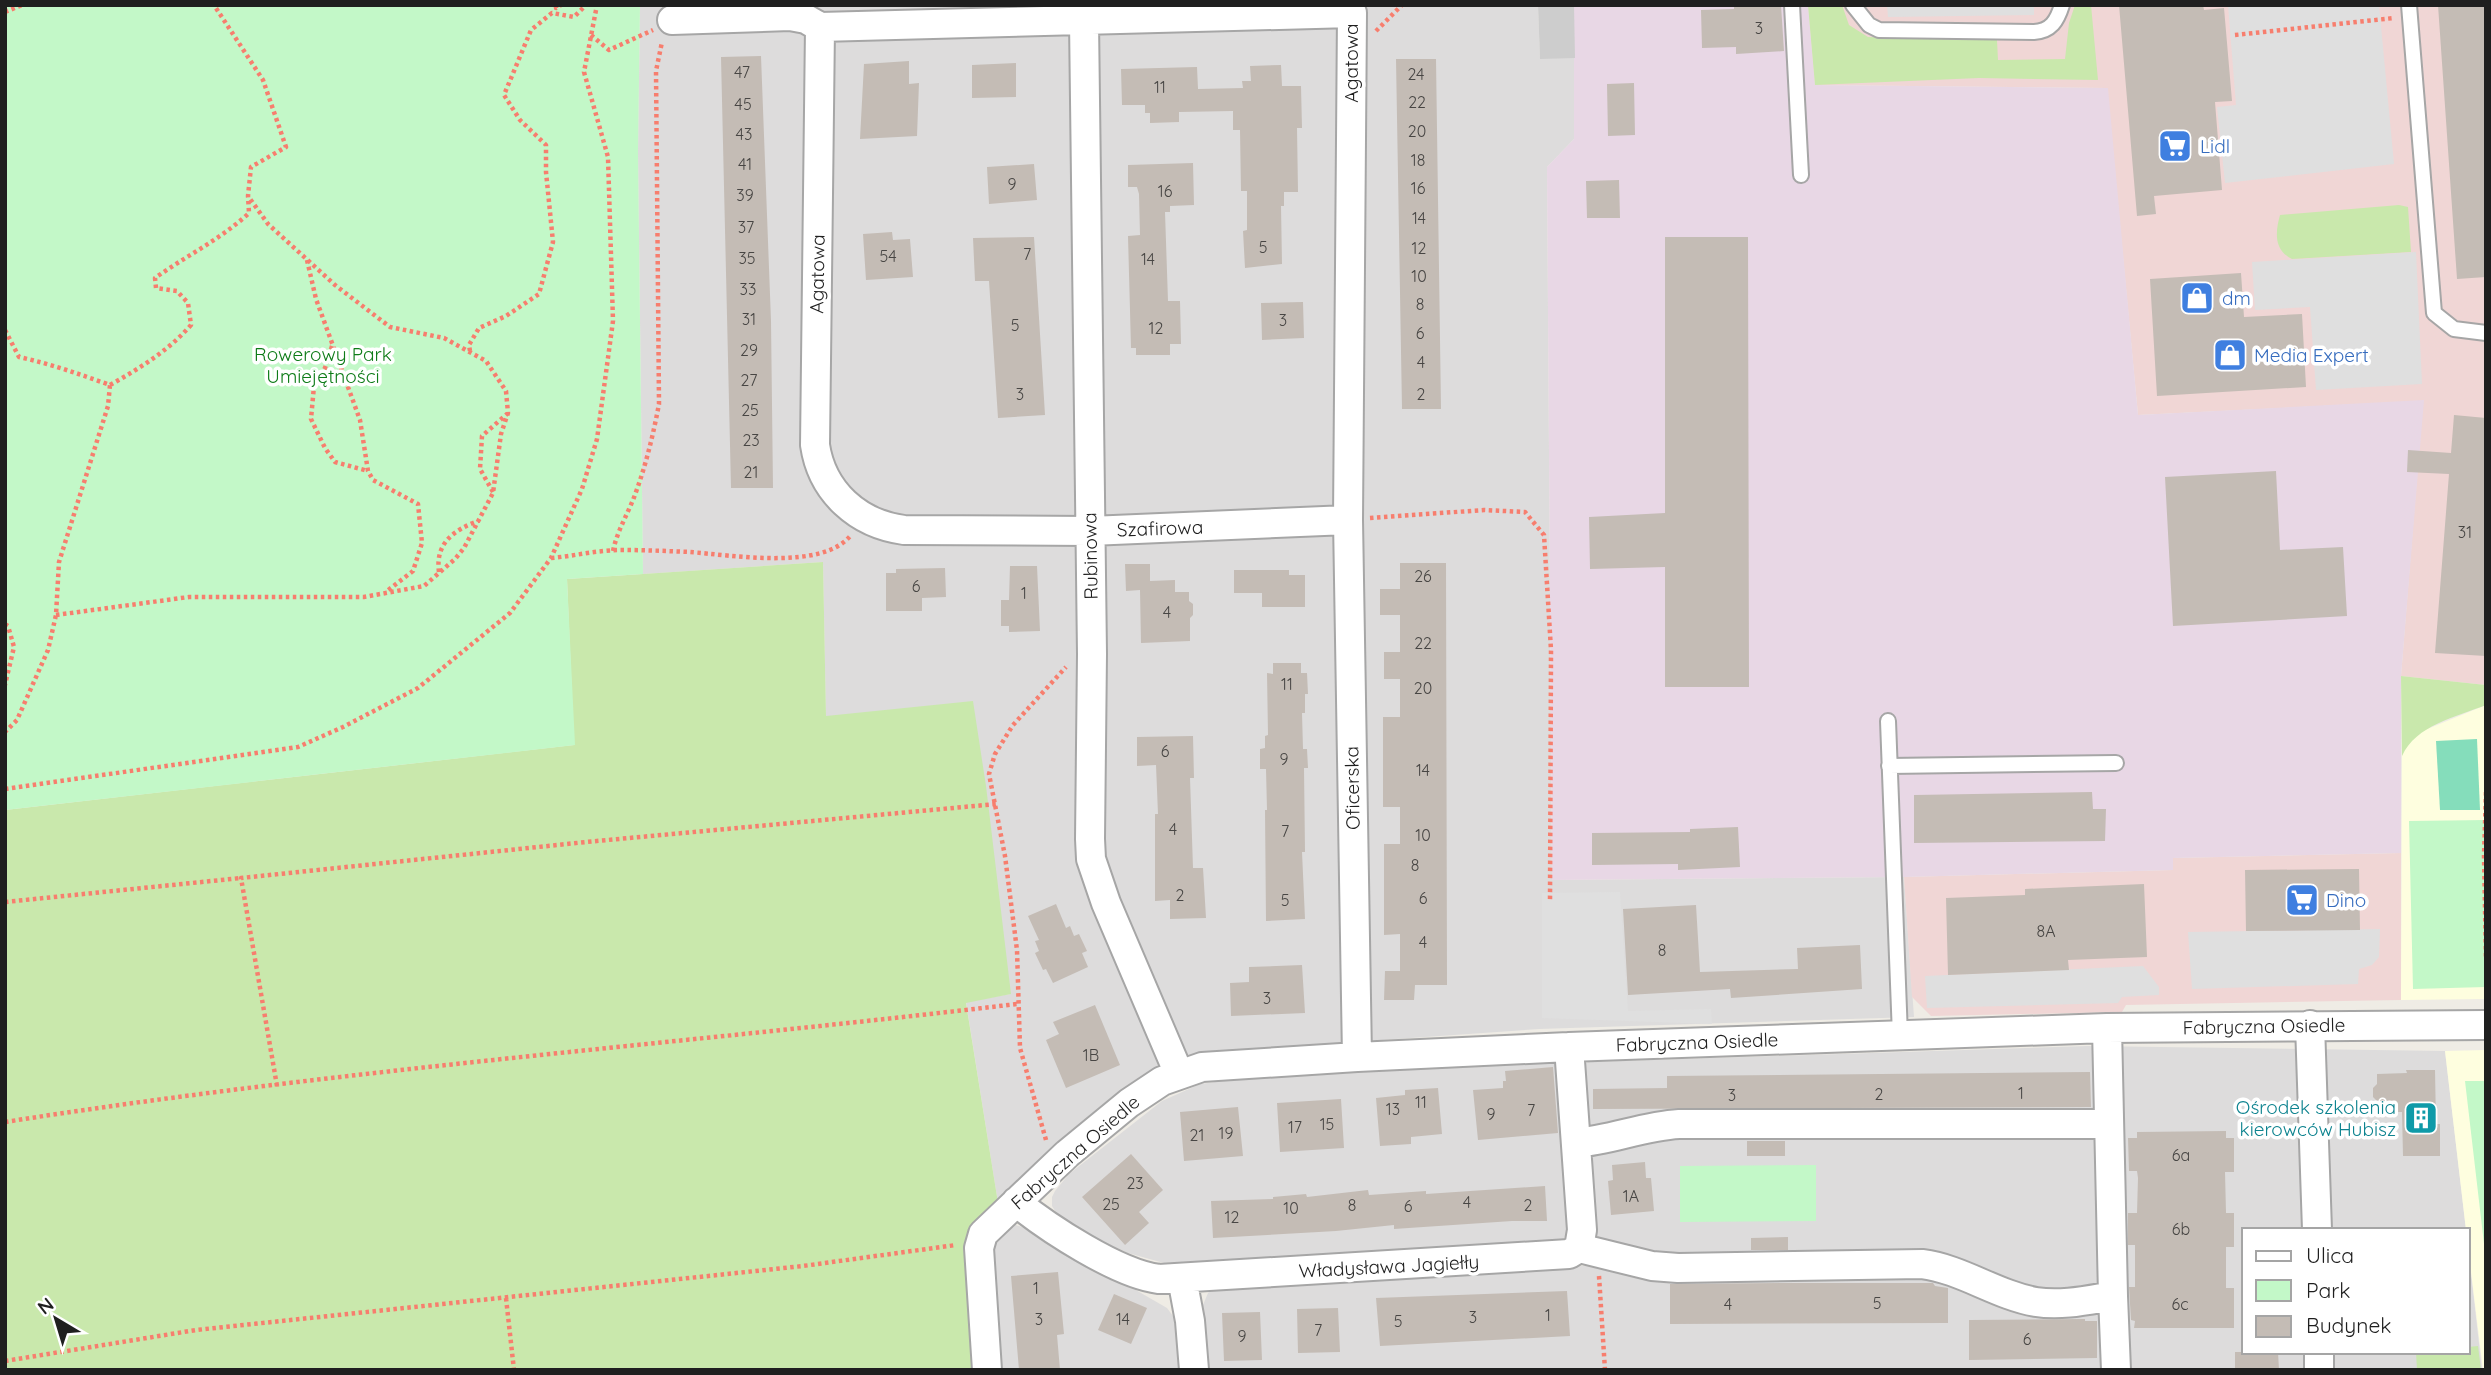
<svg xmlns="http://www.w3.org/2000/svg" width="2491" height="1375" viewBox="0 0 2491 1375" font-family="Quicksand,sans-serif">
	<rect width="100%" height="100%" fill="#efece5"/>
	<path fill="#dddcdc" d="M640,5H1538L1540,58H1575L1574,139L1547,167L1552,880L1904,877L1914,1017L1539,1029L1209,1052L1179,1058L1143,1077L998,1203L966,1002L1010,994L826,717L823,562L643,574L638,152Z
		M2088,1046L2445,1051L2466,1230H2244V1352H2468V1247L2482,1370H1208L1203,1305L1208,1293L1214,1288L1445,1276L1596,1265L1582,1065L1588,1062Z
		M1552,1061L1558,1064L1571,1228L1562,1241L1164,1263L1128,1253L1095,1238L1059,1217L1052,1206V1197L1055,1191L1069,1174L1162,1101L1200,1084L1230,1080Z
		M1015,1225L1030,1229L1167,1308L1176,1320L1180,1370H1001L990,1243L1008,1226Z"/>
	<path fill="#f0d6d5" d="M1808,5H2486V685L2401,676L2423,401L2138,415L2107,88L1815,85Z
		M2401,853V1000L2126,1005L2122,1012L1931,1016L1912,997L1904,877L2173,870V858Z"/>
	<path fill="#e8d7e5" d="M1574,5H1808L1815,85L2108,88L2138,415L2424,400L2401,676V853L2173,858V870L1904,877L1552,880L1547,167L1574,139Z"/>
	<path fill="#fefedf" d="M2486,705V999L2401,1000L2402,756L2407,744L2420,732Z
		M2486,1050V1370H2483L2468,1247V1230H2466L2445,1051Z"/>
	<path fill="#cdcdcd" d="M1538,5H1574L1575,58L1540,59Z"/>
	<path fill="#c9e8ac" d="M1808,5H1842L1849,25L1868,37L1997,40L1998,60L2065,59L2069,23L2075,5H2091L2098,80L1979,78L1815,85Z
		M2399,205L2408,207L2411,252L2292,259C2274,250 2275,233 2280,215Z
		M823,562L826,716L973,701L986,786L1011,994L966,1003L998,1203L968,1232L978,1370H5V810L574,745L567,579Z
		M2401,676L2486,685V705C2456,717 2416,725 2402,756Z
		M2478,1346L2481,1370H2417L2416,1352H2468V1347Z"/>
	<path fill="#c3f8c8" d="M5,5H640L638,152L643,574L567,579L575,745L5,810Z
		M2486,820V987L2413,989L2409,821Z
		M2465,1081H2486V1261Z
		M1816,1165V1221L1680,1222V1166Z"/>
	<path fill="#85ddbb" d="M2477,739L2480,810H2440L2436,741Z"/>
	<path fill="#dfdfdf" d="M1887,5H2034V15L1888,17Z
		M2228,5H2379L2394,164L2225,183L2217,107L2236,105Z
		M2416,252L2422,384L2316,390L2310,307L2255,310L2252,262Z
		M1620,892L1628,1011L1711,1009L1712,1024L1542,1018V893Z
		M2380,929L2379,957L2372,965L2359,969L2358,984L2192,989L2188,932Z
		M2143,966L2159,987V995L2122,997L2118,1003L1927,1008L1925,976Z"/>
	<path fill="#c4bcb5" d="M1734,5H1781L1784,51L1736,54V47L1702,48L1701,10L1734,9Z
		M2119,5H2203L2204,10L2224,8L2232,101L2215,102L2222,190L2154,196L2156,214L2137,216Z
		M2438,5H2486V277L2457,279Z
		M761,56L771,321L773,488H731L721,57Z
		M1396,59H1436L1441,409H1402Z
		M909,61V84L919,83L917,136L860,139L864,64Z
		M1016,63V97L972,98V65Z
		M1281,65L1282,86H1301L1302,128H1297L1298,192H1284V206H1281L1282,264L1245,268L1243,231L1247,230V191H1241L1240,130H1233V111L1179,112V122L1150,123V113H1145V105H1122L1121,69L1197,67L1198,89L1243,88L1242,81H1251L1250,66Z
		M1634,83L1635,135L1608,136L1607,84Z
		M1193,163L1194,205L1170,206V212H1165L1168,301H1180L1181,344H1170V355H1136V348H1131L1128,236L1140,235L1139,194L1137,187H1128V165Z
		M1034,164L1037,200L989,204L987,167Z
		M1619,180L1620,218H1587L1586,181Z
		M892,232L893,240L910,239L913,277L866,280L863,234Z
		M1034,237L1045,415L998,418L989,281H975L973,238Z
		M1665,237H1748L1749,687H1665V567L1590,569L1589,517L1665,513Z
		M2241,273L2244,317L2302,314L2306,387L2157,396L2150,279Z
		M1303,302L1304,338L1262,340L1261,303Z
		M2454,415L2486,418V656L2435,653L2449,474L2407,472L2408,450L2451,453Z
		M2276,471L2280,550L2343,547L2347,616L2173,626L2165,477Z
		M1400,563H1446L1447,985H1415L1414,1000H1384L1385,971H1400V934L1384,935V844H1400V807H1383V717H1400V679H1384V652H1400V615H1380V589H1400Z
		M1125,564H1150V581L1175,580V592H1189V601L1193,604V615L1190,618V641L1141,643L1140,590L1126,591Z
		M1010,566H1037L1040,631L1009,632V626H1001V600H1009Z
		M945,568L946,597L922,598V611H886V573H896V569Z
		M1234,570H1289V575H1305V607H1262V593H1234Z
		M1273,663H1301V673H1307L1308,694H1305V713H1302L1303,749H1307L1308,768H1304L1305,852H1302L1305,919L1266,921L1265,810H1267L1266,769H1260V749L1265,748V736L1268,735L1267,673L1273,674Z
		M1193,736L1194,778H1190L1193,868H1203L1206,918L1170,919V900L1155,901V814H1158L1156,765L1137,766V737Z
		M2092,792L2093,809H2106L2105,841L1914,843V795Z
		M1738,827L1740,867L1678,870V864L1592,865V833L1690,832V829Z
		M2359,869L2360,930L2246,931L2245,870Z
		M2144,884L2147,957L2068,960L2069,970L1948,975L1946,898L2025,895V889Z
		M1056,904L1066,928L1070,926L1074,936L1079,934L1087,951L1082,953L1088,967L1053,983L1046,969L1043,970L1035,953L1039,951L1035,941L1039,940L1028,916Z
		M1696,905L1700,972L1798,969L1797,948L1860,945L1862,989L1731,998L1730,989L1628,995L1623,909Z
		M1302,965L1305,1013L1231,1016L1230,983L1249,982V967Z
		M1095,1005L1120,1065L1066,1088L1046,1040L1059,1034L1053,1022Z
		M1553,1067L1558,1133L1478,1140L1473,1090L1503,1088V1081H1506L1505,1071Z
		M2406,1070H2435L2436,1124H2440V1156H2403L2402,1112H2377V1101L2373,1097V1088L2377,1084V1074L2407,1073Z
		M2090,1072L2091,1107L1593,1109V1089L1667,1088V1076Z
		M1438,1088L1442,1134L1411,1137V1144L1380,1146L1376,1098L1405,1095V1090Z
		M1341,1099L1344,1148L1280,1152L1277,1103Z
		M1238,1107L1243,1156L1184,1161L1180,1112Z
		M2226,1131V1138H2234V1172H2225L2226,1213H2234V1247H2226V1288H2234V1328H2134L2135,1321L2131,1320L2129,1287H2135V1245H2128V1213H2137L2138,1178L2137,1171H2129L2128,1138H2137V1132Z
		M1747,1141H1785V1156H1747Z
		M1131,1154L1163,1190L1139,1212L1149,1223L1125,1245L1082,1197Z
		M1645,1162L1646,1178H1651L1654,1211L1611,1215L1608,1181L1613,1180L1612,1165Z
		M1545,1186L1547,1221H1512L1394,1229V1225L1336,1231L1213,1238L1211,1201L1273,1199V1197L1306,1194L1307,1197L1368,1190L1369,1195L1426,1191V1194Z
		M1788,1237V1250H1751V1238Z
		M1058,1272L1064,1334L1057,1335L1060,1370H1019L1011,1276Z
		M1789,1283H1933L1935,1286L1948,1288V1323L1670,1324V1284Z
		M1567,1291L1570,1336L1380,1346L1376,1298Z
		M1114,1294L1147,1308L1131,1344L1098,1330Z
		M1338,1308L1340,1352L1298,1353L1297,1309Z
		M1260,1312L1262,1360L1224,1361L1222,1313Z
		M2085,1319V1321H2097V1358L1969,1360V1320Z
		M2235,1352H2278L2279,1370H2235Z"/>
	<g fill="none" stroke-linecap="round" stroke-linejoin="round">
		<defs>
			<path id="service" d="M1792,5L1801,175
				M1853,5L1869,25L1879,30L2034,32C2051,31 2057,21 2062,5
				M2409,5L2434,313L2454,329L2486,333
				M1888,721L1900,1036
				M1889,766L2116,763"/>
			<path id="minor" d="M672,20L790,16L806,19L820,27
				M1084,21L1092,654L1090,839L1091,859L1106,903L1179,1074
				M1348,520L1090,531L904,530C858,524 822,492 815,445L820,27L1352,13L1348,520L1357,1057
				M2310,1025L2317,1230
				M1576,1143C1611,1140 1644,1126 1679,1124H2107
				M1016,1202C1048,1228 1118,1274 1159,1279L1569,1254L1579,1248L1582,1230L1569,1047
				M1579,1248L1652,1266L1678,1268L1922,1264C1962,1269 1996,1295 2036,1302C2062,1306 2088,1300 2113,1296L2107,1028
				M1182,1278L1190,1321L1194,1370
				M2113,1296L2116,1370
				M2319,1352V1370
				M987,1370L979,1248L983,1234L1067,1154L1129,1103L1162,1081L1202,1067L1357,1057L1569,1047L2107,1028L2486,1025"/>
		</defs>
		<use href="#service" stroke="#a6a6a6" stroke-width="18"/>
		<use href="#minor" stroke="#a6a6a6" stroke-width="32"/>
		<path stroke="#f77e6e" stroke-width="4.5" stroke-dasharray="3.5 3.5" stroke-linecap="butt" d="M556,5V8L561,5
			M5,12L22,5
			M1376,31L1402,5
			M591,35L609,50L653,30
			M2235,35L2394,18
			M307,260L316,299L360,420L368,471L373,480L418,504L422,543L413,571L387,591
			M5,330L19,357C51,364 79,374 110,385L108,406L59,562L56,615L48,650L17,720L5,732
			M332,346L325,368L314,386L311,419L325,448L335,462L368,471
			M470,351L469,345L479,328L506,316L539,294L553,242L546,172V145L520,120L504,95L531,30L552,13L574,17L586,5
			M110,385C140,368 168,351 191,325L188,303L177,291L156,288L155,278C186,256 221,239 249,213L248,196L251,167L286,147L263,80L214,5
			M493,492L480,469L482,436L507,414
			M1370,518L1484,510L1525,512L1544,535L1551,650L1550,902
			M613,551C617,532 626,517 633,500C645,469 653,436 659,404L656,71L662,42
			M551,558C574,556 598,550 621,550C644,550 667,551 690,552C731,555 823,571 851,535
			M439,572C435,543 454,530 478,521
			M56,615L189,597H364L424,586L455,559L464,548L493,493L501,434L508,413L506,391L486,361L444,338L390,327L335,285L268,224L248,196
			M5,624L8,626L14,647L5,685
			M5,789L298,747L343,727L418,688L510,613L551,558L582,489L597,439L613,321L608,157L584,72L597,5
			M2486,792L2484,856L2486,959
			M5,902L241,878
			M277,1086L241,878L586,842L996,804
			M5,1122C341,1069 680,1044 1017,1004
			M1046,1140L1020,1048L1017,950L1005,856L989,774L995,754L1013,725L1066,667
			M1599,1276L1605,1370
			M506,1298L514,1370
			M5,1361L196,1330L803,1266L956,1245"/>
		<use href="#service" stroke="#fff" stroke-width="14"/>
		<use href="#minor" stroke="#fff" stroke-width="28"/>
	</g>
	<defs>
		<symbol id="supermarket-square" viewBox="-11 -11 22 22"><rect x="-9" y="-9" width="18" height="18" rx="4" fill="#3f7fe0" stroke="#fff"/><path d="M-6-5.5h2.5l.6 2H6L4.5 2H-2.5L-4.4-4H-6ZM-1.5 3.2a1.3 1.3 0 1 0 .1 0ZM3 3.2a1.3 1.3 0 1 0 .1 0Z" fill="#fff"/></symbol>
		<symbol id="shop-square" viewBox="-11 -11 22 22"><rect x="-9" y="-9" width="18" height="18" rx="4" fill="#3f7fe0" stroke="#fff"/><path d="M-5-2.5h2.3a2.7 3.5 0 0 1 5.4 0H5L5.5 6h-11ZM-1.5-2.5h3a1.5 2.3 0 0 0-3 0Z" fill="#fff"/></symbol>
		<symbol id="building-square" viewBox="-11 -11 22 22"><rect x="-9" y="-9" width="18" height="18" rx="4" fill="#0f9aa8" stroke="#fff"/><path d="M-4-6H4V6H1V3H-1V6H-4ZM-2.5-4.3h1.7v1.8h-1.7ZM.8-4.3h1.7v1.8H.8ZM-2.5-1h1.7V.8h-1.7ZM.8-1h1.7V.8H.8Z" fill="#fff"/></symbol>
	</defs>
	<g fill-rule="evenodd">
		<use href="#supermarket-square" x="2156" y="127" width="38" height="38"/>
		<use href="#shop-square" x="2178" y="279" width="38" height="38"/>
		<use href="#shop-square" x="2211" y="336" width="38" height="38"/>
		<use href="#supermarket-square" x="2283" y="881" width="38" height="38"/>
		<use href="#building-square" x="2402" y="1099" width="38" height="38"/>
	</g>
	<g text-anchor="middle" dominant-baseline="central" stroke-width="7" stroke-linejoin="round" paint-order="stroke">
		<g font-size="16" fill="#484644">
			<text x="1759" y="28">3</text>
			<text x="742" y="72">47</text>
			<text x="1416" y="74">24</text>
			<text x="1160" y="87">11</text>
			<text x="1417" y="102">22</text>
			<text x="743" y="104">45</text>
			<text x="1417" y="131">20</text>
			<text x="744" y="134">43</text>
			<text x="1418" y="160">18</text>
			<text x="745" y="164">41</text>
			<text x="1012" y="184">9</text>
			<text x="1418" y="188">16</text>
			<text x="1165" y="191">16</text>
			<text x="745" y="195">39</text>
			<text x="1419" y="218">14</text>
			<text x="746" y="227">37</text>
			<text x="1263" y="247">5</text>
			<text x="1419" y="248">12</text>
			<text x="1027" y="254">7</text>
			<text x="888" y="256">54</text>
			<text x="747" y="258">35</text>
			<text x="1148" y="259">14</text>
			<text x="1419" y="276">10</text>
			<text x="748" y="289">33</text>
			<text x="1420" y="304">8</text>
			<text x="749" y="319">31</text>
			<text x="1283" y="320">3</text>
			<text x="1015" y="325">5</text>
			<text x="1156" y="328">12</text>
			<text x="1420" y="333">6</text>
			<text x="749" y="350">29</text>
			<text x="1421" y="362">4</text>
			<text x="749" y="380">27</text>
			<text x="1020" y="394">3</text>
			<text x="1421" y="394">2</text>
			<text x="750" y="410">25</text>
			<text x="751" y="440">23</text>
			<text x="751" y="472">21</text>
			<text x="2465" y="532">31</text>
			<text x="1423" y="576">26</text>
			<text x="916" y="586">6</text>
			<text x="1024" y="593">1</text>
			<text x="1167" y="612">4</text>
			<text x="1423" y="643">22</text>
			<text x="1287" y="684">11</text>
			<text x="1423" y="688">20</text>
			<text x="1165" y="751">6</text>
			<text x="1284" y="759">9</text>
			<text x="1423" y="770">14</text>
			<text x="1173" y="829">4</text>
			<text x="1285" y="831">7</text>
			<text x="1423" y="835">10</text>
			<text x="1415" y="865">8</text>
			<text x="1180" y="895">2</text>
			<text x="1423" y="898">6</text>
			<text x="1285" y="900">5</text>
			<text x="2046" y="931">8A</text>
			<text x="1423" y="942">4</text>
			<text x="1662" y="950">8</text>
			<text x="1267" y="998">3</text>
			<text x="1091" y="1055">1B</text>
			<text x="2021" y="1093">1</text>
			<text x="1879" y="1094">2</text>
			<text x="1732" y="1095">3</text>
			<text x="1421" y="1102">11</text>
			<text x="1393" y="1109">13</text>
			<text x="1531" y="1110">7</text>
			<text x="1491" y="1114">9</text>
			<text x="1327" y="1124">15</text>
			<text x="1295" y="1127">17</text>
			<text x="1226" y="1133">19</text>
			<text x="1197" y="1135">21</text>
			<text x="2181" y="1155">6a</text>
			<text x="1135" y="1183">23</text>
			<text x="1631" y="1196">1A</text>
			<text x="1467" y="1202">4</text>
			<text x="1111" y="1204">25</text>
			<text x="1352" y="1205">8</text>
			<text x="1528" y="1205">2</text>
			<text x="1408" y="1206">6</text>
			<text x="1291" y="1208">10</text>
			<text x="1232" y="1217">12</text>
			<text x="2181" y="1229">6b</text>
			<text x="1036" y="1288">1</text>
			<text x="1877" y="1303">5</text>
			<text x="1728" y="1304">4</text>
			<text x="2180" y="1304">6c</text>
			<text x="1548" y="1315">1</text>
			<text x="1473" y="1317">3</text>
			<text x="1039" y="1319">3</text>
			<text x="1123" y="1319">14</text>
			<text x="1398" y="1321">5</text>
			<text x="1318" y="1330">7</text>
			<text x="1242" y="1336">9</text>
			<text x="2027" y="1339">6</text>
		</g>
		<g font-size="19" fill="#1f1f1f" stroke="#fff">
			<text transform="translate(1351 63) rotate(-90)">Agatowa</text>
			<text transform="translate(817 274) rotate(-89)">Agatowa</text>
			<text transform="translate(1160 528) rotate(-2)">Szafirowa</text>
			<text transform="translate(1090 556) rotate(-91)">Rubinowa</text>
			<text transform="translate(1352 788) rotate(-91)">Oficerska</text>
			<text transform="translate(2264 1026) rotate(-1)">Fabryczna Osiedle</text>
			<text transform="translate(1697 1042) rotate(-2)">Fabryczna Osiedle</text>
			<text transform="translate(1075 1152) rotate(-41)">Fabryczna Osiedle</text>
			<text transform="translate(1389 1266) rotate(-3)">Władysława Jagiełły</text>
		</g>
		<g font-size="19" fill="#366cbe" stroke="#fff" text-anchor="start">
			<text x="2200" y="146">Lidl</text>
			<text x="2222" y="298">dm</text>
			<text x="2254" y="355">Media Expert</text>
			<text x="2326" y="900">Dino</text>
		</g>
		<g font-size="19" fill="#0e7c18" stroke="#fff">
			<text x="323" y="354">Rowerowy Park<tspan x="323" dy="22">Umiejętności</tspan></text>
		</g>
		<g font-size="19" fill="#0d838f" stroke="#fff" text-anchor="end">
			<text x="2396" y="1107">Ośrodek szkolenia<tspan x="2396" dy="22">kierowców Hubisz</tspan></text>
		</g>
	</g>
	<rect width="2491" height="1375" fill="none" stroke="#1f1f1f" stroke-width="14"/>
	<rect x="2242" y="1228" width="228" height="126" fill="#ffffff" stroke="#a5a5a5" stroke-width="2"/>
	<rect x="2256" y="1251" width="35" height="10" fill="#ffffff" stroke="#a5a5a5" stroke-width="2"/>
	<text x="2306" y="1263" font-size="21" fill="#1f1f1f">Ulica</text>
	<rect x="2256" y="1280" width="35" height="21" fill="#c3f8c8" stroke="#a5a5a5" stroke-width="2"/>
	<text x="2306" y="1298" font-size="21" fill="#1f1f1f">Park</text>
	<rect x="2256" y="1316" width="35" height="21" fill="#c4bcb5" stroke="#a5a5a5" stroke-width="2"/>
	<text x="2306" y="1333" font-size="21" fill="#1f1f1f">Budynek</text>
	<g transform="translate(56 1319) rotate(322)" stroke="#ffffff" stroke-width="5" paint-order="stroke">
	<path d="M0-5L12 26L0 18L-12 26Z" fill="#1f1f1f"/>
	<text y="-10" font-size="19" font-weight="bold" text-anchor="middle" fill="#1f1f1f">N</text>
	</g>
</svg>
